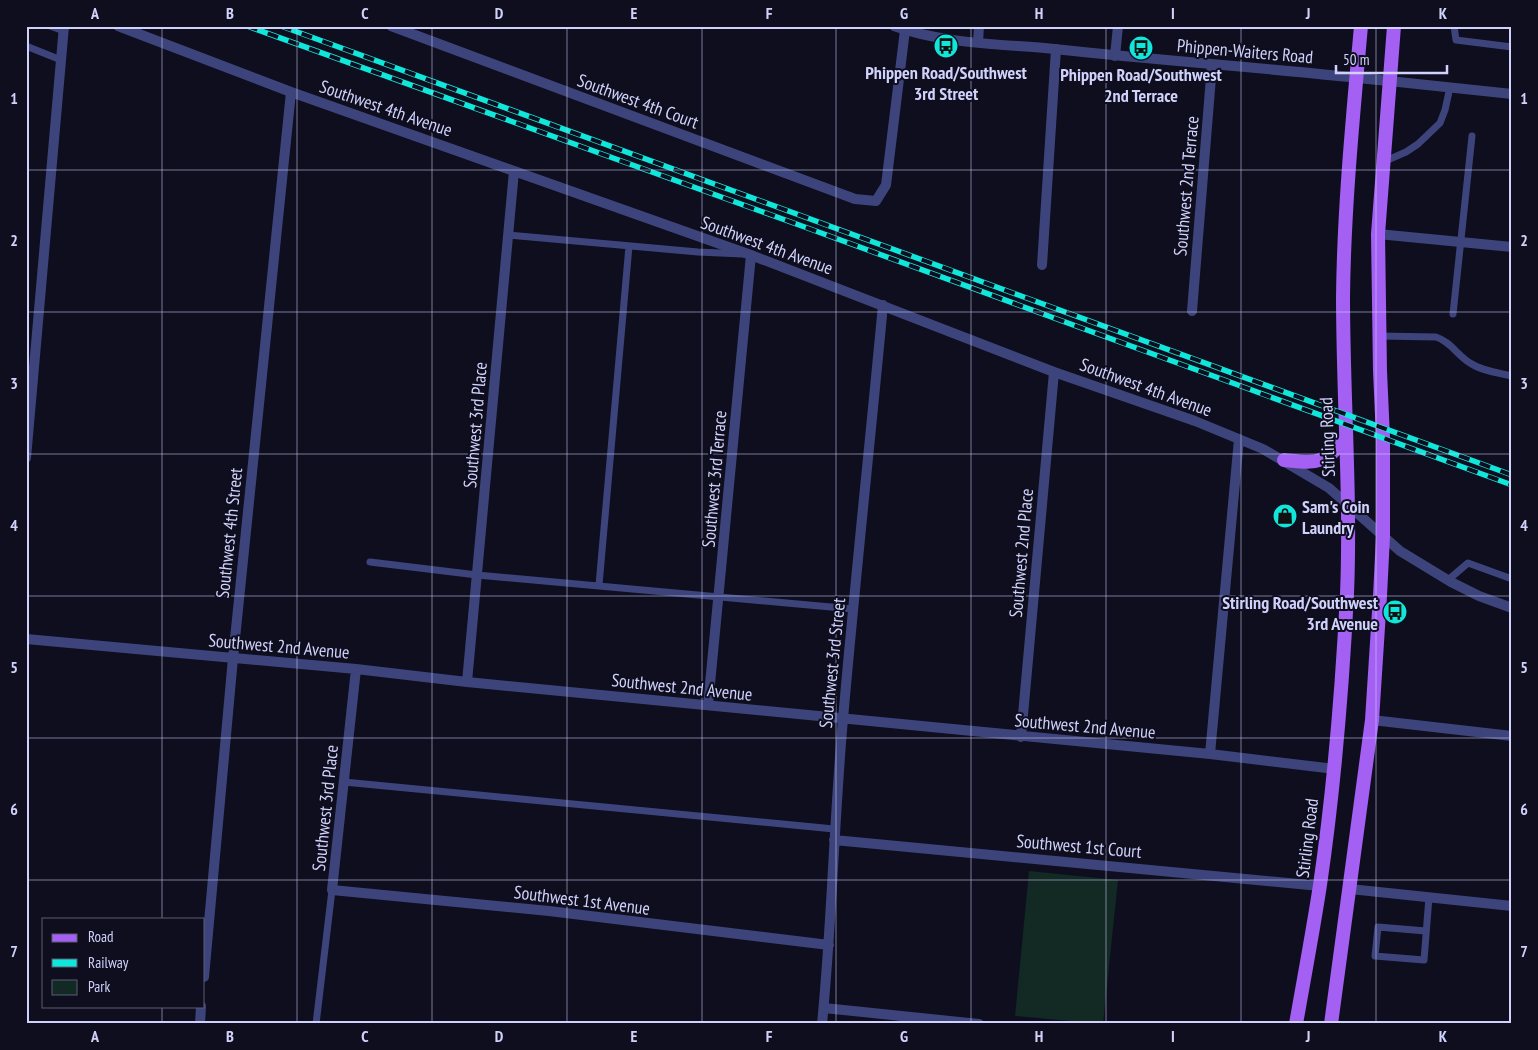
<svg xmlns="http://www.w3.org/2000/svg" width="1538" height="1050" viewBox="0 0 1538 1050" font-family="'PT Sans Narrow',sans-serif">
	<rect width="100%" height="100%" fill="#0e0e1f"/>
	<path fill="#122924" d="M1029,871L1118,880L1103,1024L1015,1016Z"/>
	<g fill="none" stroke-linecap="round" stroke-linejoin="round">
		<path stroke="#3d447b" stroke-width="7" d="M50,26L64,31
			M1454,26L1456,40L1512,47
			M26,46L61,60
			M1383,162L1406,152L1418,144L1440,123L1445,110L1450,87
			M508,235L698,252L742,254
			M1453,314L1472,136
			M1379,336L1436,337C1451,342 1457,355 1470,363C1482,371 1499,373 1512,376
			M370,562L477,575L853,609
			M1448,580L1468,563L1512,579
			M599,585L629,246
			M344,782L834,829
			M1426,931L1378,927L1375,956L1424,960L1429,897
			M316,1024L332,890"/>
		<path stroke="#3d447b" stroke-width="10" d="M118,26L291,92L751,255L1054,372L1195,421L1263,449L1329,488L1400,551L1451,582L1479,596L1512,608
			M391,26L855,199L876,201L886,185L905,30
			M978,42L979,26
			M1115,56L1118,26
			M1389,81L1512,94
			M1378,234L1512,247
			M1042,265L1056,49
			M1192,311L1212,65
			M26,458L64,26
			M26,639L356,669L467,682L1210,754L1335,769
			M356,669L332,890L549,911L829,945
			M467,682L514,171
			M708,705L751,255
			M1372,720L1512,736
			M1021,737L1054,372
			M1210,754L1239,439
			M834,840L1320,886
			M1350,889L1512,906
			M204,977L233,658L291,92
			M824,1008L979,1024
			M200,1024L201,1006
			M822,1024C832,922 834,820 843,719C855,581 870,443 883,305"/>
		<path stroke="#3d447b" stroke-width="10" d="M894,26C943,44 1002,44 1054,49C1166,61 1278,69 1389,81"/>
		<path stroke="#a45ff3" stroke-width="14" d="M1284,460C1318,463 1324,465 1346,437
			M1296,1024C1304,978 1313,931 1320,885C1334,789 1342,692 1347,594C1351,495 1343,396 1343,297C1344,207 1353,116 1361,26
			M1331,1024L1372,720L1380,596L1383,536V438L1380,371L1378,234L1394,26"/>
		<defs>
			<path id="rail" d="M247,26L813,230L1512,485
				M281,26L1512,475"/>
		</defs>
		<use href="#rail" stroke="#11e6da" stroke-width="5.5"/>
		<use href="#rail" stroke="#0e0e1f" stroke-width="4" stroke-dasharray="11" stroke-linecap="butt"/>
	</g>
	<path fill="none" stroke="#d0d2fb" stroke-width="1" stroke-opacity="0.55" d="M162,26V919M297,26V1024M432,26V1024M567,26V1024M702,26V1024M836,26V1024M971,26V1024M1106,26V1024M1241,26V1024M1376,26V1024M26,170H1512M26,312H1512M26,454H1512M26,596H1512M26,738H1512M26,880H1512M162,1006V1024"/>
	<defs>
		<symbol id="bus-disc" viewBox="-11 -11 22 22"><circle r="9.5" fill="#11e6da" stroke="#0e0e1f"/><path d="M-5-6H5V4H4V6H2V4H-2V6H-4V4H-5ZM-3.5-4V0h7V-4ZM-3.5 1.2v1.5H-2V1.2ZM2 1.2v1.5H3.5V1.2Z" fill="#111"/></symbol>
		<symbol id="shop-disc" viewBox="-11 -11 22 22"><circle r="9.5" fill="#11e6da" stroke="#0e0e1f"/><path d="M-5-2.5h2.3a2.7 3.5 0 0 1 5.4 0H5L5.5 6h-11ZM-1.5-2.5h3a1.5 2.3 0 0 0-3 0Z" fill="#111"/></symbol>
	</defs>
	<g fill-rule="evenodd">
		<use href="#bus-disc" x="932" y="32" width="28" height="28"/>
		<use href="#bus-disc" x="1127" y="34" width="28" height="28"/>
		<use href="#shop-disc" x="1271" y="502" width="28" height="28"/>
		<use href="#bus-disc" x="1381" y="598" width="28" height="28"/>
	</g>
	<g text-anchor="middle" dominant-baseline="central" stroke-width="4" stroke-linejoin="round" paint-order="stroke">
		<g font-size="18" fill="#d0d2fb" stroke="#0e0e1f">
			<text transform="translate(1245 51) rotate(5)">Phippen-Waiters Road</text>
			<text transform="translate(638 101) rotate(20)">Southwest 4th Court</text>
			<text transform="translate(386 108) rotate(19)">Southwest 4th Avenue</text>
			<text transform="translate(1186 186) rotate(-85)">Southwest 2nd Terrace</text>
			<text transform="translate(767 245) rotate(20)">Southwest 4th Avenue</text>
			<text transform="translate(1146 387) rotate(20)">Southwest 4th Avenue</text>
			<text transform="translate(475 425) rotate(-85)">Southwest 3rd Place</text>
			<text transform="translate(1327 437) rotate(-92)">Stirling Road</text>
			<text transform="translate(714 479) rotate(-85)">Southwest 3rd Terrace</text>
			<text transform="translate(229 533) rotate(-84)">Southwest 4th Street</text>
			<text transform="translate(1021 553) rotate(-85)">Southwest 2nd Place</text>
			<text transform="translate(279 646) rotate(5)">Southwest 2nd Avenue</text>
			<text transform="translate(832 663) rotate(-84)">Southwest 3rd Street</text>
			<text transform="translate(682 687) rotate(6)">Southwest 2nd Avenue</text>
			<text transform="translate(1085 726) rotate(5)">Southwest 2nd Avenue</text>
			<text transform="translate(325 808) rotate(-84)">Southwest 3rd Place</text>
			<text transform="translate(1307 838) rotate(-83)">Stirling Road</text>
			<text transform="translate(1079 846) rotate(5)">Southwest 1st Court</text>
			<text transform="translate(582 900) rotate(7)">Southwest 1st Avenue</text>
		</g>
		<g font-size="18" font-weight="bold" fill="#d0d2fb" stroke="#0e0e1f">
			<text x="946" y="72">Phippen Road/Southwest<tspan x="946" dy="21">3rd Street</tspan></text>
			<text x="1141" y="74">Phippen Road/Southwest<tspan x="1141" dy="21">2nd Terrace</tspan></text>
			<text x="1302" y="506" text-anchor="start">Sam's Coin<tspan x="1302" dy="21">Laundry</tspan></text>
			<text x="1378" y="602" text-anchor="end">Stirling Road/Southwest<tspan x="1378" dy="21">3rd Avenue</tspan></text>
		</g>
	</g>
	<rect width="1538" height="1050" fill="none" stroke="#0e0e1f" stroke-width="55"/>
	<rect x="42" y="918" width="162" height="90" fill="#0e0e1f" stroke="#5c5c77"/>
	<rect x="52" y="934" width="25" height="8" fill="#a45ff3" stroke="#5c5c77"/>
	<text x="88" y="942" font-size="15" fill="#d0d2fb">Road</text>
	<rect x="52" y="959" width="25" height="8" fill="#11e6da" stroke="#5c5c77"/>
	<text x="88" y="968" font-size="15" fill="#d0d2fb">Railway</text>
	<rect x="52" y="980" width="25" height="15" fill="#122924" stroke="#5c5c77"/>
	<text x="88" y="992" font-size="15" fill="#d0d2fb">Park</text>
	<path d="M1336 65v8h111v-8" fill="none" stroke="#d0d2fb" stroke-width="2.5"/>
	<text x="1343" y="65" font-size="15" fill="#d0d2fb" stroke="#0e0e1f" stroke-width="4" paint-order="stroke">50 m</text>
	<rect x="28" y="28" width="1482" height="994" fill="none" stroke="#d0d2fb" stroke-width="2"/>
	<g font-size="16" text-anchor="middle" font-weight="bold" fill="#d0d2fb">
		<text x="95" y="19">A</text>
		<text x="230" y="19">B</text>
		<text x="365" y="19">C</text>
		<text x="499" y="19">D</text>
		<text x="634" y="19">E</text>
		<text x="769" y="19">F</text>
		<text x="904" y="19">G</text>
		<text x="1039" y="19">H</text>
		<text x="1173" y="19">I</text>
		<text x="1308" y="19">J</text>
		<text x="1443" y="19">K</text>
		<text x="14" y="104">1</text>
		<text x="1524" y="104">1</text>
		<text x="14" y="246">2</text>
		<text x="1524" y="246">2</text>
		<text x="14" y="389">3</text>
		<text x="1524" y="389">3</text>
		<text x="14" y="531">4</text>
		<text x="1524" y="531">4</text>
		<text x="14" y="673">5</text>
		<text x="1524" y="673">5</text>
		<text x="14" y="815">6</text>
		<text x="1524" y="815">6</text>
		<text x="14" y="957">7</text>
		<text x="1524" y="957">7</text>
		<text x="95" y="1042">A</text>
		<text x="230" y="1042">B</text>
		<text x="365" y="1042">C</text>
		<text x="499" y="1042">D</text>
		<text x="634" y="1042">E</text>
		<text x="769" y="1042">F</text>
		<text x="904" y="1042">G</text>
		<text x="1039" y="1042">H</text>
		<text x="1173" y="1042">I</text>
		<text x="1308" y="1042">J</text>
		<text x="1443" y="1042">K</text>
	</g>
</svg>
